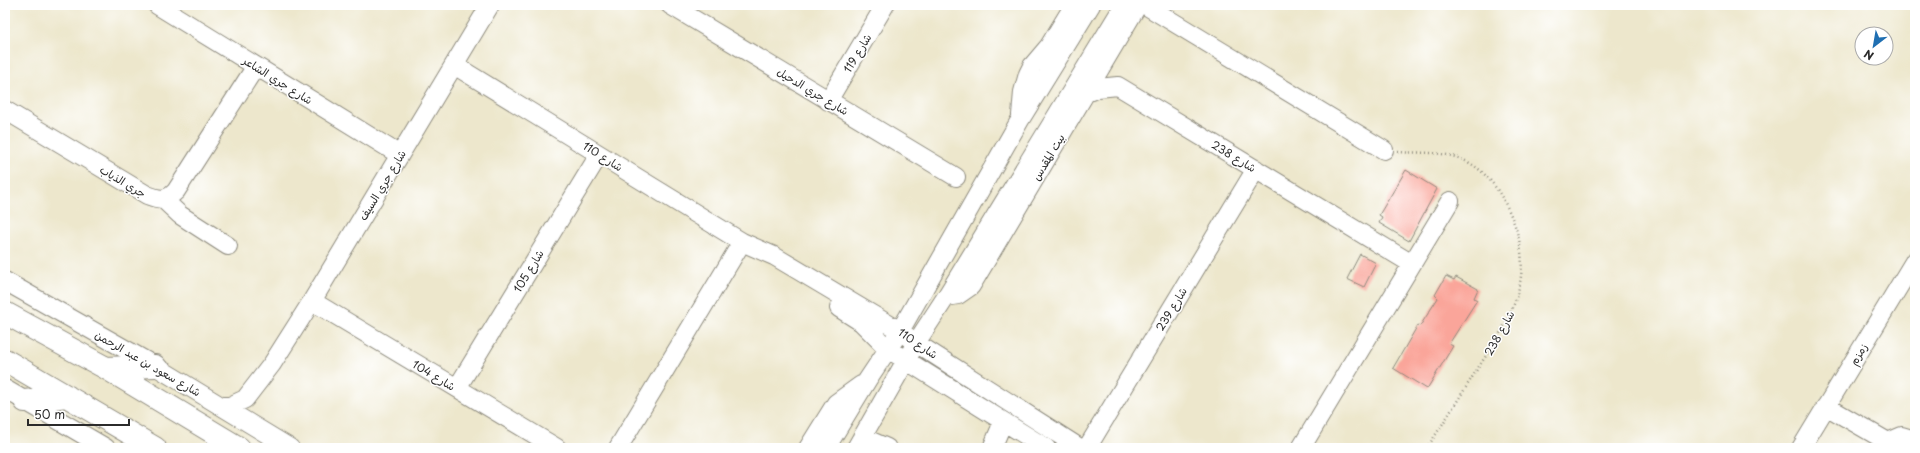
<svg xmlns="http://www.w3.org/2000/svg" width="1920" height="453" viewBox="0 0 1920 453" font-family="'Playpen Sans','Playpen Sans Arabic',sans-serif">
	<rect width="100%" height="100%" fill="#fff"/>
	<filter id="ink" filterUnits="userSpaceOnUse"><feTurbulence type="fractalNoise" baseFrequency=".025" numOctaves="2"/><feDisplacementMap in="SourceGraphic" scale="8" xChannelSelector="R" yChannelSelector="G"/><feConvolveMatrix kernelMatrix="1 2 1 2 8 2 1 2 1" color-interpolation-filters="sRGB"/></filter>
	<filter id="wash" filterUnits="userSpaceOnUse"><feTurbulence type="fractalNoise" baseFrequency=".012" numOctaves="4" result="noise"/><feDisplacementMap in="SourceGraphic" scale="16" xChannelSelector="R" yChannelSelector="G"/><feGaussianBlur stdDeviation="0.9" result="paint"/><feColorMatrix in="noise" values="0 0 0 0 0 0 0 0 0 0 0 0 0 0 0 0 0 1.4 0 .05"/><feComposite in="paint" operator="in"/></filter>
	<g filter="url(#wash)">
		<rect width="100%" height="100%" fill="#ede7cc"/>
		<g id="blocks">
			<path fill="#faa59a" d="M1406,170L1437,189L1409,241L1379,223L1382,217L1379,215Z
				M1360,254L1376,263L1364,287L1347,279Z
				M1446,276L1454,280L1456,277L1478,289L1474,298L1477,300L1449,344L1453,346L1427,389L1393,368L1418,325L1420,326L1438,298L1435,295Z"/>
		</g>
	</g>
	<g filter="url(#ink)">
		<use href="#blocks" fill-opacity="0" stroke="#8c897c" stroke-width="1"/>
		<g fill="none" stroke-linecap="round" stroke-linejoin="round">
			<defs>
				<path id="minor" d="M157,5L400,155
					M670,5L956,177
					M1145,5L1384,150
					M454,65L742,242L774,256L900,331L916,343L1080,448
					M1086,93L1098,88L1118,86L1412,264
					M828,101L885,5
					M5,110L147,195C160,200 166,201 176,191L256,66
					M1021,115L1023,92L1028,74L1032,66L1049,46L1074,5
					M164,200L180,215L228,246
					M5,281L155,366L290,448
					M946,297L958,295L971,286L1138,5
					M312,301L557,448
					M839,308L861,322L888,349L1046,448
					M457,388L599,155
					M5,389L106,448
					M222,406H230L245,399L272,364L312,301L490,5
					M1826,406L1888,442
					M862,437L887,448
					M618,448L742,242
					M808,448L836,403L861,385
					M826,448L868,379L900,331L1020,120L1091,5
					M856,448L916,343L946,297L1124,5
					M992,448L1003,422
					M1087,448L1256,169
					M1301,448L1450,201
					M1801,448L1915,260
					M1885,448L1888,442L1902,436L1915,440"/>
				<path id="major" d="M5,313L106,368L239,448
					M5,360L155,448
					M106,368L155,366
					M25,401L67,396"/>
			</defs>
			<use href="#minor" stroke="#8c897c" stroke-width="20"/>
			<use href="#major" stroke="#8c897c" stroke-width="24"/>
			<path stroke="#8c897c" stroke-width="2.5" stroke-dasharray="1 3" stroke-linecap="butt" d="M1398,152C1412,153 1427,152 1441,154C1476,158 1495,181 1509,211C1539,276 1511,318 1476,371C1460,397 1444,422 1427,448"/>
			<use href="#minor" stroke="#fff" stroke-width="18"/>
			<use href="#major" stroke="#fff" stroke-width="22"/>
		</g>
	</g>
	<g text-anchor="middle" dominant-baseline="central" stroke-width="3" stroke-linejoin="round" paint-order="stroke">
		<g font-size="11" fill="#2b2b2b" stroke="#fff">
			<text transform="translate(857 53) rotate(-59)">شارع 119</text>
			<text transform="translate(278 80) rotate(32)">شارع جري الشاعر</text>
			<text transform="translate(813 91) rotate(31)">شارع جري الدحيل</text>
			<text transform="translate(603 156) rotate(32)">شارع 110</text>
			<text transform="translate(1234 156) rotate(31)">شارع 238</text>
			<text transform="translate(1048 157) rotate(-59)">بيت المقدس</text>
			<text transform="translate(123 181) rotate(31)">جري الذياب</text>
			<text transform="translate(382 185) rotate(-59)">شارع جري السيف</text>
			<text transform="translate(528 271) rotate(-59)">شارع 105</text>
			<text transform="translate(1171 309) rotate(-59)">شارع 239</text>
			<text transform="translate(1499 333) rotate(-61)">شارع 238</text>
			<text transform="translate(918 343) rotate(34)">شارع 110</text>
			<text transform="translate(1858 354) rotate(-59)">زمزم</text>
			<text transform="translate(148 363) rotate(30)">شارع سعود بن عبد الرحمن</text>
			<text transform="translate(434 375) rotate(31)">شارع 104</text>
		</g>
	</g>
	<rect width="1920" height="453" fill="none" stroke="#fff" stroke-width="20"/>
	<g transform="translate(1874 46) rotate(211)"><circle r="19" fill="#ffffff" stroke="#aaaaaa"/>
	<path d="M0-3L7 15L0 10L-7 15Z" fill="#1f6fb2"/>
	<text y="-6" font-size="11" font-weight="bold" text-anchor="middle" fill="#2b2b2b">N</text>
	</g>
	<path d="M28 419v6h101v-6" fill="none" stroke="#2b2b2b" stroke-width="2"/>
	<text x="34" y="419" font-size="12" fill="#2b2b2b" stroke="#ffffff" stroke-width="3" paint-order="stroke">50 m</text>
</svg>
